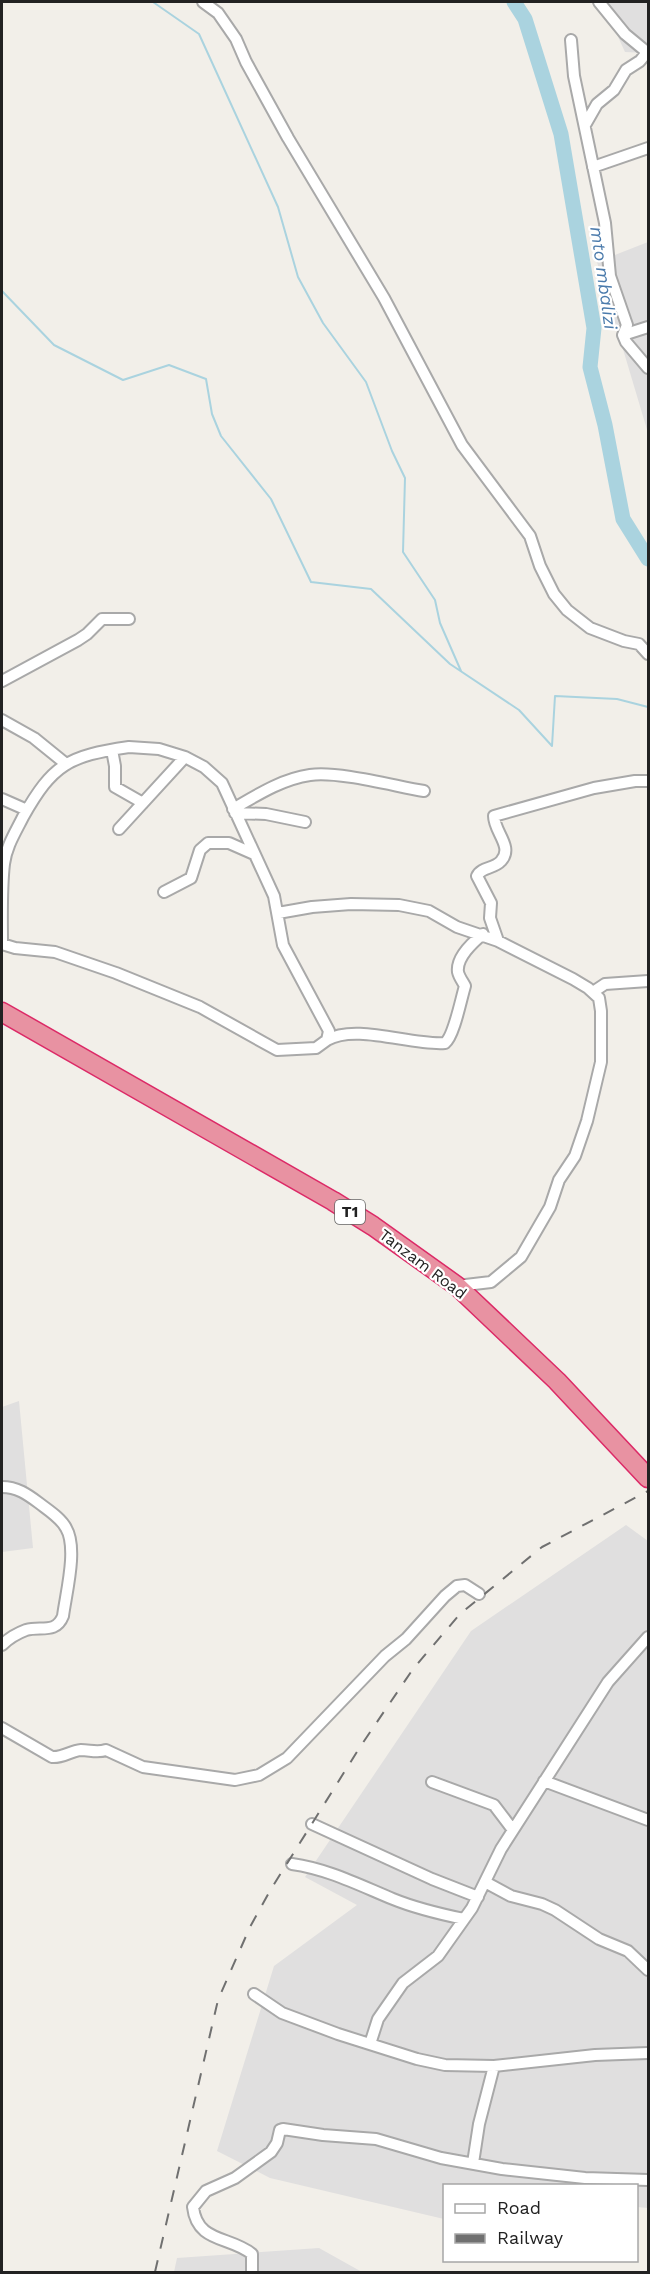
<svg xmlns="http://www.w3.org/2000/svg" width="650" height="2274" viewBox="0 0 650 2274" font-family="'Work Sans',sans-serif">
	<rect width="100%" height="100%" fill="#f2efe9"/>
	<path fill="#e0dfdf" d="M602,2H648V53L625,52Z
		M648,242V433L597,262Z
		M19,1401L33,1548L2,1552V1407Z
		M626,1525L648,1541V2208L637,2207L636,2186H444V2219L270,2178L217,2151L274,1966L357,1905L305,1877L471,1631Z
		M319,2248L362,2272H174L177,2258Z"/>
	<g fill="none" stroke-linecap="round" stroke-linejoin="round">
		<path stroke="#aad3df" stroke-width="2" d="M153,2L199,34L278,207L298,277L323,323L366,382L392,451L405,478L403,552L435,600L440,623L461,671
			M2,291L54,345L123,380L169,365L206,379L212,414L221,436L271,499L311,582L371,589L450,664L519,710L552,746L555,696L617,699L648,707"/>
		<path stroke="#aad3df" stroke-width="15" d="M514,2L525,19L561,134L594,328L590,367L605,425L623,519L648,559"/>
		<defs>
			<path id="street" d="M203,2L218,13L236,39L246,62L288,138L384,298L462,445L530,536L540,566L554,594L567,610L590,628L624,641L639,644L648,654
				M599,2L625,34L648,53
				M571,40L574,76L605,223L610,276L627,325L623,335L626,342L648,368
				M585,125L597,104L614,90L626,70L640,61L648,51
				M593,167L648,148
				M623,335L648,327
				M2,681L78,640L87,634L102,619H129
				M2,720L34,738L66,764
				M129,747L159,749L185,757L204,767L222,783L274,896L283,945L329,1031L327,1040L316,1048L277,1050L200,1007L116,973L55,952L15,948L2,944C2,917 1,890 4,864C6,847 15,833 23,817C53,764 68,756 129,747Z
				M112,750L115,766V787L143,803
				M2,799L27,810
				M233,809C257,795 282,779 310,775C339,771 394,786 424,791
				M235,813L266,814L305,822
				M119,829L185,757
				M164,892L191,878L200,850L208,843H229L254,854
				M278,913L312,907L351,904L399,905L429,911L457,927L498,941L573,979L588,988L599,998L601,1011V1062L587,1121L575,1156L559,1180L550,1207L521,1257L491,1282L457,1286
				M498,941L490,918L491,903L477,876C481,867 494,869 501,861C514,847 494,832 494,816L594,788L635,781H648
				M593,992L605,984L648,981
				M327,1040C356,1023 412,1046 445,1043C454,1036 461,999 465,986C463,982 459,977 458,972C456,958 473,942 483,934
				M2,1487C17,1487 27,1494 39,1503C48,1510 61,1518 66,1528C78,1548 66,1593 63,1616C56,1634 41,1626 26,1630C18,1633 8,1639 2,1645
				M2,1728L52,1757C63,1758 70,1751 81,1750C90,1750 97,1753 106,1750L143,1767L235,1780L259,1775L287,1758L385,1656L406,1639L445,1596L457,1586L465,1585L479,1594
				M544,1781L648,1820
				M432,1782L494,1805L513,1830
				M312,1824L432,1879L478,1897
				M292,1864C328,1869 359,1885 393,1899C415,1908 440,1914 464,1919
				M485,1882L511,1896L542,1904L555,1910L599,1939L628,1951L648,1970
				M254,1994L282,2013L338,2034L417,2059L445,2065L494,2066L595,2055L648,2053
				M370,2044L378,2019L403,1983L438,1956L472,1908L501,1849L608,1682L648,1637
				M473,2163L479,2124L494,2066
				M252,2272V2254C230,2236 197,2243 193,2207L206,2191L235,2178L271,2152L277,2143L280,2130L283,2129L323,2135L376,2139L441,2158L502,2169L585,2178L648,2180"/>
			<path id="highway" d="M2,1012L333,1201L373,1226L457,1286L557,1381L648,1478"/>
		</defs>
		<use href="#street" stroke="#a9a9a9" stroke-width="14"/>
		<use href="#highway" stroke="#dc2a67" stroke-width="21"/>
		<use href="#street" stroke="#fff" stroke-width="10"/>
		<use href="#highway" stroke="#e892a2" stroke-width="18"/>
		<path stroke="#707070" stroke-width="2" stroke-dasharray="12 12" stroke-linecap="butt" d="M155,2272L218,2000L250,1927L271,1889L360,1747L413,1669L460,1614L542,1547L648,1491"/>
	</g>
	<g text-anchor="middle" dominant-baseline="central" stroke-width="4.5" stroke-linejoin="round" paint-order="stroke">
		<rect fill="#fff" stroke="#646464" stroke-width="1.5" x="335" y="1200" width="30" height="24" rx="4.5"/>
		<g font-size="15" font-weight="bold" fill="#222">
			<text x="350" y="1212">T1</text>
		</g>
		<g font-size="16" fill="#222" stroke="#fff">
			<text transform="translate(423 1264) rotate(37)">Tanzam Road</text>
		</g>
		<g font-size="18" font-style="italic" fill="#4a7aab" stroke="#fff">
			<text transform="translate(604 278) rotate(82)">mto mbalizi</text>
		</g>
	</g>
	<rect width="650" height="2274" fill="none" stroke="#222222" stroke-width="6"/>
	<rect x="443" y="2184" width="195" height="78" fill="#ffffff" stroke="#a7a7a7" stroke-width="1.5"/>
	<rect x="455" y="2204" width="30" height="9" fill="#ffffff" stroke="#a7a7a7" stroke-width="1.5"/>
	<text x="497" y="2214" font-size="18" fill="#222222">Road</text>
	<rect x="455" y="2234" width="30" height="9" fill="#707070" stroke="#a7a7a7" stroke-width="1.5"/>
	<text x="497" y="2244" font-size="18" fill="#222222">Railway</text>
</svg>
